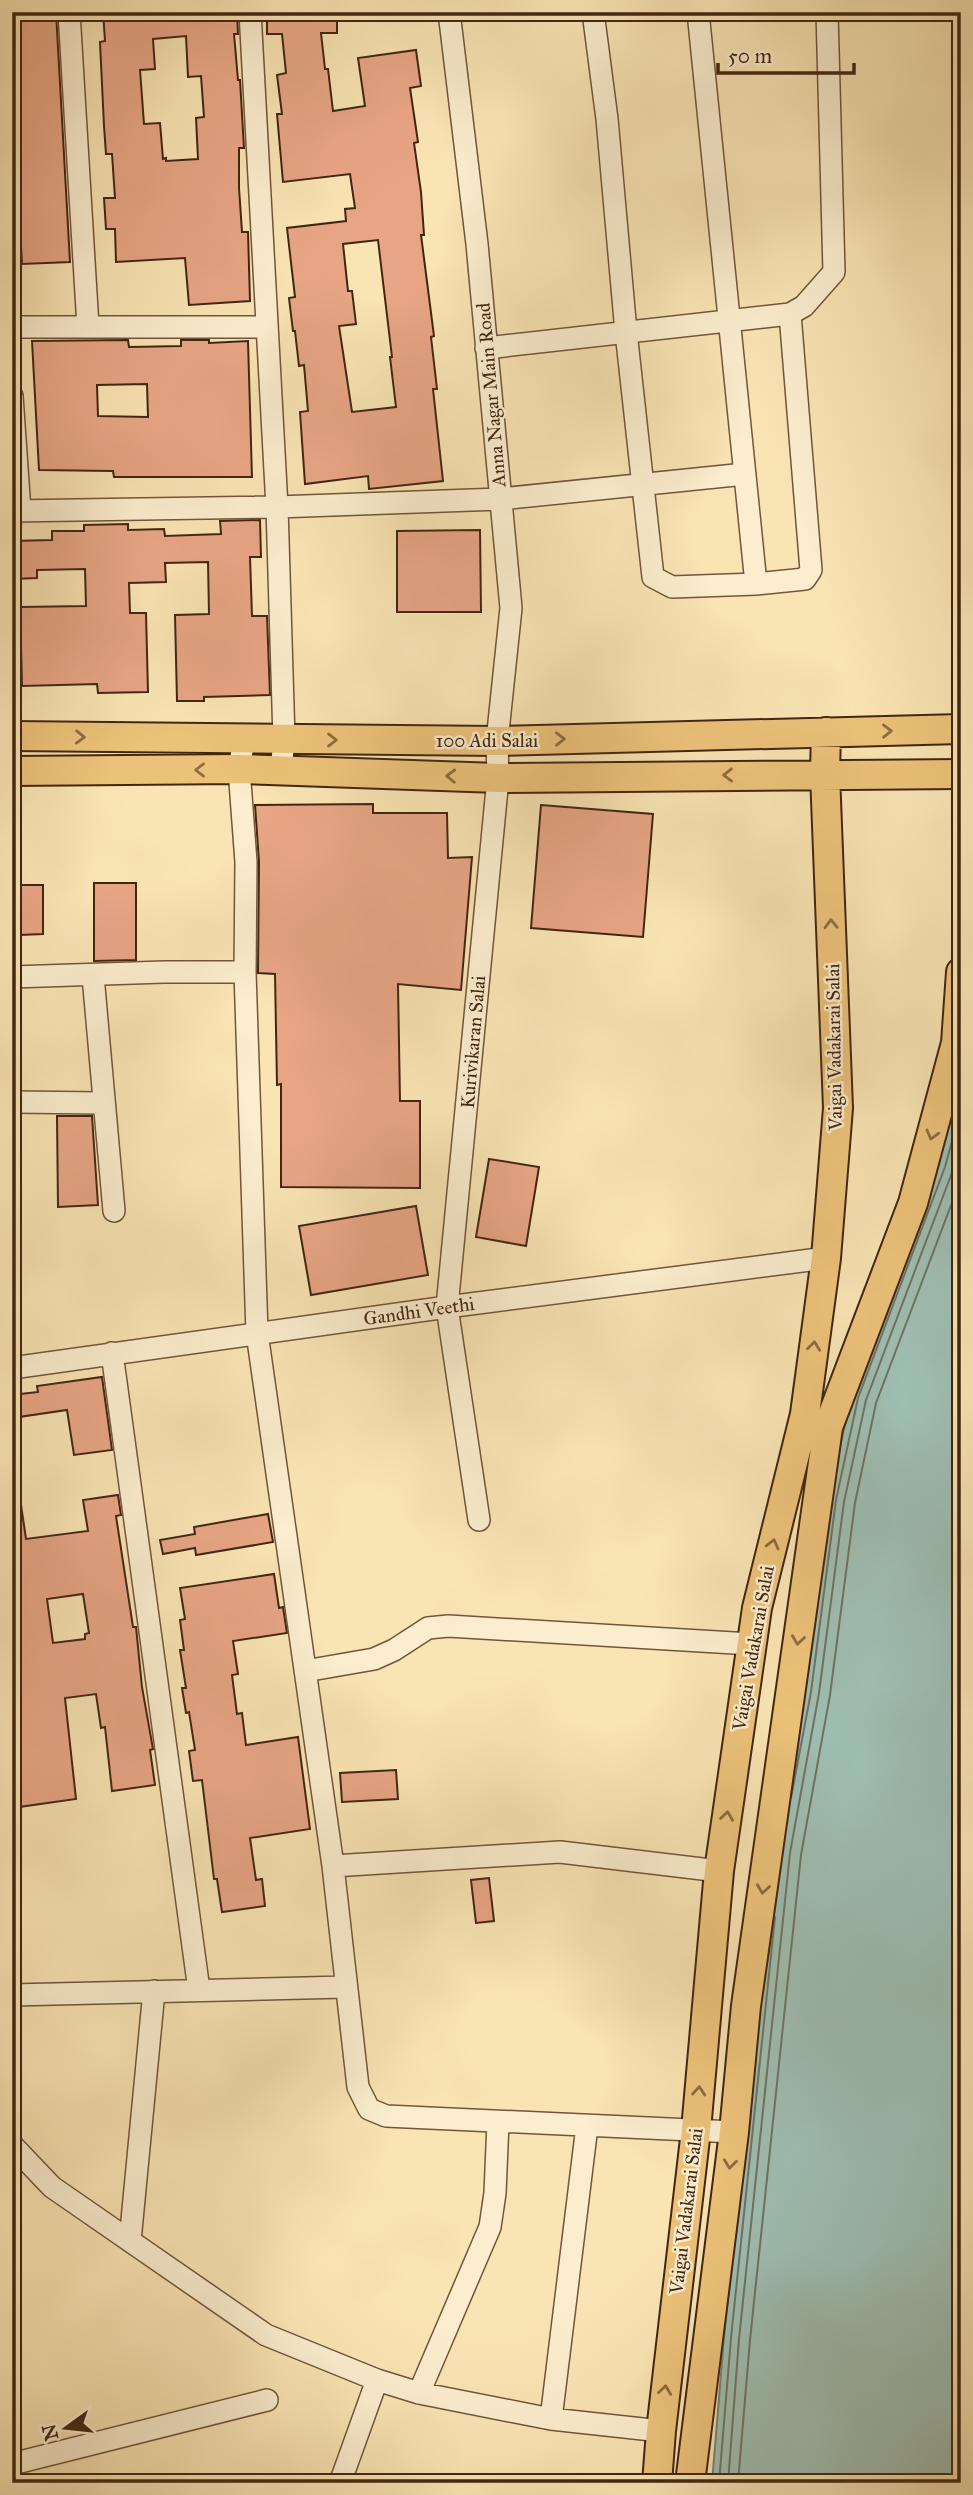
<svg xmlns="http://www.w3.org/2000/svg" width="973" height="2495" viewBox="0 0 973 2495" font-family="'IM FELL Great Primer',serif">
	<rect width="100%" height="100%" fill="#f9e4b4"/>
	<filter id="stains"><feTurbulence type="fractalNoise" baseFrequency=".00286" numOctaves="4"/><feColorMatrix values="0 0 0 0 .2 0 0 0 0 .09 0 0 0 0 .02 0 0 0 .5 -.17"/></filter>
	<radialGradient id="worn" r=".72"><stop offset=".6" stop-color="#630" stop-opacity="0"/><stop offset="1" stop-color="#630" stop-opacity=".3"/></radialGradient>
	<path fill="#9ebeb2" stroke="#798172" stroke-width="2" d="M961,1081V2483H712L724,2337L775,1851L829,1499L851,1396L938,1165Z"/>
	<g fill="none" stroke-linecap="round" stroke-linejoin="round">
		<path stroke="#707262" stroke-width="2" d="M791,1798L811,1692L836,1500L858,1398L945,1167L961,1108
			M719,2483L731,2338L775,1917
			M728,2483L739,2339L790,1853L819,1693L844,1502L866,1400L953,1170L961,1142
			M738,2483L750,2340L801,1855L830,1695L855,1503L876,1403L961,1179"/>
	</g>
	<path fill="#e7a585" stroke="#422611" stroke-width="2" fill-rule="evenodd" d="M12,12H56L70,262L22,264L20,229L13,230Z
		M103,12H237L238,34H234L238,80H240L244,148H239V188L242,232H248L250,301L189,305L185,258L116,262L115,229H106L104,198H115L112,154H106L104,126L100,42L105,41ZM186,36L188,77L201,76L204,117L196,118L198,159L166,161V158L163,159L160,123L144,124L140,70L155,69L153,39Z
		M267,12H337V33H321L325,69H328L333,111L365,106L358,58L416,50L421,86L410,88L418,142L414,143L421,192L424,235H421L434,336L431,337L437,389H433L443,481L369,489L368,476L305,484L300,412L308,411L304,365L299,366L295,331H293L289,298L295,297L287,228L346,221L345,209L355,208L350,174L283,182L277,114H282L277,75L286,73L282,34H267ZM378,240L392,357H390L396,407L352,412L339,326L356,324L352,291H348L343,244Z
		M128,340L129,347L181,346V340H209V343L248,341L252,477H114L113,471L39,470L32,341ZM147,384L148,417L98,416L97,385Z
		M260,520L261,557H250L252,616H267L270,695L204,697V701H177L175,615L209,614L208,562L165,563L166,582L129,583L130,613H146L148,692L98,693L97,684L22,686L20,607L86,606L85,569L37,570V578L12,579V541L52,540V531H84V525L128,524V530L164,529L165,536L221,534L220,521Z
		M480,530L481,612H397V531Z
		M373,804V813H447L448,858L472,857L461,990L398,984L400,1101H420V1188L281,1187V1084L277,1085L275,974L258,973L259,862L255,805Z
		M541,805L653,814L643,937L531,928Z
		M94,883H136V960L94,961Z
		M19,885H43V934L20,935Z
		M57,1116H92L98,1205L58,1207Z
		M489,1159L539,1167L526,1246L476,1237Z
		M416,1206L428,1275L311,1295L299,1226Z
		M102,1377L112,1450L74,1455L67,1410L12,1418V1395L38,1392L37,1386Z
		M118,1495L121,1515L116,1516L133,1627H136L142,1687L153,1749L150,1750L155,1785L112,1791L105,1727L101,1728L96,1694L65,1698L76,1799L12,1808V1505H21L26,1539L88,1531L83,1500ZM83,1594L89,1633L85,1634V1639L53,1643L47,1599Z
		M268,1514L273,1542L196,1555L195,1548L163,1554L160,1540L195,1534L194,1527Z
		M274,1574L279,1608L283,1607L287,1633L233,1641L238,1674L232,1675L237,1714L242,1713L246,1745L298,1737L310,1829L250,1838L256,1880L262,1879L265,1906L222,1912L217,1879H214L202,1780L193,1781L189,1751L195,1750L189,1712L186,1713L182,1688H186L180,1650H184L180,1620L185,1619L180,1588Z
		M396,1770L398,1799L342,1802L340,1773Z
		M489,1878L494,1921L476,1923L471,1880Z"/>
	<g fill="none" stroke-linecap="round" stroke-linejoin="round">
		<defs>
			<path id="minor" d="M69,12L88,327
				M250,12L277,507L284,739L281,771
				M449,12L477,244L511,608L497,741L498,778L447,1307L479,1520
				M593,12L607,119L626,332L653,577L672,587L756,584L805,579L811,570L790,314
				M698,12L756,584
				M12,327H267
				M486,348L790,314L804,306L834,272L827,12
				M12,396L20,511
				M12,511L277,507L500,499L745,474
				M244,739L239,769L246,862L245,972L257,1333L333,1866L358,2087L369,2109L386,2116L734,2132
				M93,976L114,1211
				M12,977L164,972H245
				M12,1102L103,1103
				M112,1353L199,1990
				M12,1368L447,1307L826,1258
				M305,1671L374,1659L394,1650L428,1628L448,1626L751,1644
				M333,1866L560,1852L719,1871
				M12,1995L345,1987
				M12,2145L52,2187L266,2335L377,2380L419,2393L551,2419L661,2431
				M130,2241L154,1991
				M419,2393L490,2227L495,2193L498,2122
				M551,2419L587,2126
				M12,2464L267,2400
				M340,2483L377,2380"/>
			<path id="major" d="M12,736L497,741L961,729
				M12,771L239,769L498,778L961,774
				M657,2483L661,2431L696,2130L719,1871L757,1608L805,1414L826,1258L838,1108L825,774L826,732
				M690,2483L734,2132L746,2006L828,1427L913,1203L956,1043L961,972"/>
		</defs>
		<use href="#minor" stroke="#70563a" stroke-width="24"/>
		<use href="#major" stroke="#422611" stroke-width="32"/>
		<use href="#minor" stroke="#fbedce" stroke-width="21"/>
		<use href="#major" stroke="#ecc27a" stroke-width="28"/>
	</g>
	<defs><path id="oneway-chevron" d="M-2-3.5L2.5 0L-2 3.5" fill="none" stroke-width="1.6" stroke-linecap="round" stroke-linejoin="round" transform="scale(1.75)"/></defs>
	<g stroke="#8e6c40">
		<use href="#oneway-chevron" transform="translate(887 731) rotate(-1)"/>
		<use href="#oneway-chevron" transform="translate(80 737) rotate(1)"/>
		<use href="#oneway-chevron" transform="translate(560 739) rotate(-1)"/>
		<use href="#oneway-chevron" transform="translate(332 740)"/>
		<use href="#oneway-chevron" transform="translate(200 770) rotate(180)"/>
		<use href="#oneway-chevron" transform="translate(728 775) rotate(179)"/>
		<use href="#oneway-chevron" transform="translate(451 776) rotate(-178)"/>
		<use href="#oneway-chevron" transform="translate(831 924) rotate(-92)"/>
		<use href="#oneway-chevron" transform="translate(932 1135) rotate(105)"/>
		<use href="#oneway-chevron" transform="translate(814 1346) rotate(-83)"/>
		<use href="#oneway-chevron" transform="translate(773 1544) rotate(-76)"/>
		<use href="#oneway-chevron" transform="translate(798 1640) rotate(98)"/>
		<use href="#oneway-chevron" transform="translate(727 1816) rotate(-82)"/>
		<use href="#oneway-chevron" transform="translate(763 1889) rotate(98)"/>
		<use href="#oneway-chevron" transform="translate(699 2091) rotate(-85)"/>
		<use href="#oneway-chevron" transform="translate(730 2164) rotate(97)"/>
		<use href="#oneway-chevron" transform="translate(665 2390) rotate(-83)"/>
	</g>
	<g text-anchor="middle" dominant-baseline="central" stroke-width="5" stroke-linejoin="round" paint-order="stroke">
		<g font-size="19" fill="#422611" stroke="#fbedce">
			<text transform="translate(491 395) rotate(-95)">Anna Nagar Main Road</text>
			<text x="487" y="740">100 Adi Salai</text>
			<text transform="translate(473 1042) rotate(-85)">Kurivikaran Salai</text>
			<text transform="translate(834 1047) rotate(-91)">Vaigai Vadakarai Salai</text>
			<text transform="translate(419 1311) rotate(-8)">Gandhi Veethi</text>
			<text transform="translate(753 1648) rotate(-80)">Vaigai Vadakarai Salai</text>
			<text transform="translate(686 2211) rotate(-83)">Vaigai Vadakarai Salai</text>
		</g>
	</g>
	<rect width="973" height="2495" fill="none" stroke="#f9e4b4" stroke-width="42"/>
	<rect x="14" y="14" width="945" height="2467" fill="none" stroke="#422611" stroke-width="3.5"/>
	<rect x="21" y="21" width="931" height="2453" fill="none" stroke="#422611" stroke-width="2"/>
	<g transform="translate(66 2428) rotate(255)" stroke="#fbedce" stroke-width="5" paint-order="stroke">
	<path d="M0-5L12 26L0 18L-12 26Z" fill="#422611"/>
	<text y="-10" font-size="19" font-weight="bold" text-anchor="middle" fill="#422611">N</text>
	</g>
	<path d="M718 63v10h136v-10" fill="none" stroke="#422611" stroke-width="3.5"/>
	<text x="728" y="63" font-size="21" fill="#422611" stroke="#fbedce" stroke-width="5" paint-order="stroke">50 m</text>
	<rect width="100%" height="100%" filter="url(#stains)"/>
	<rect width="100%" height="100%" fill="url(#worn)"/>
</svg>
